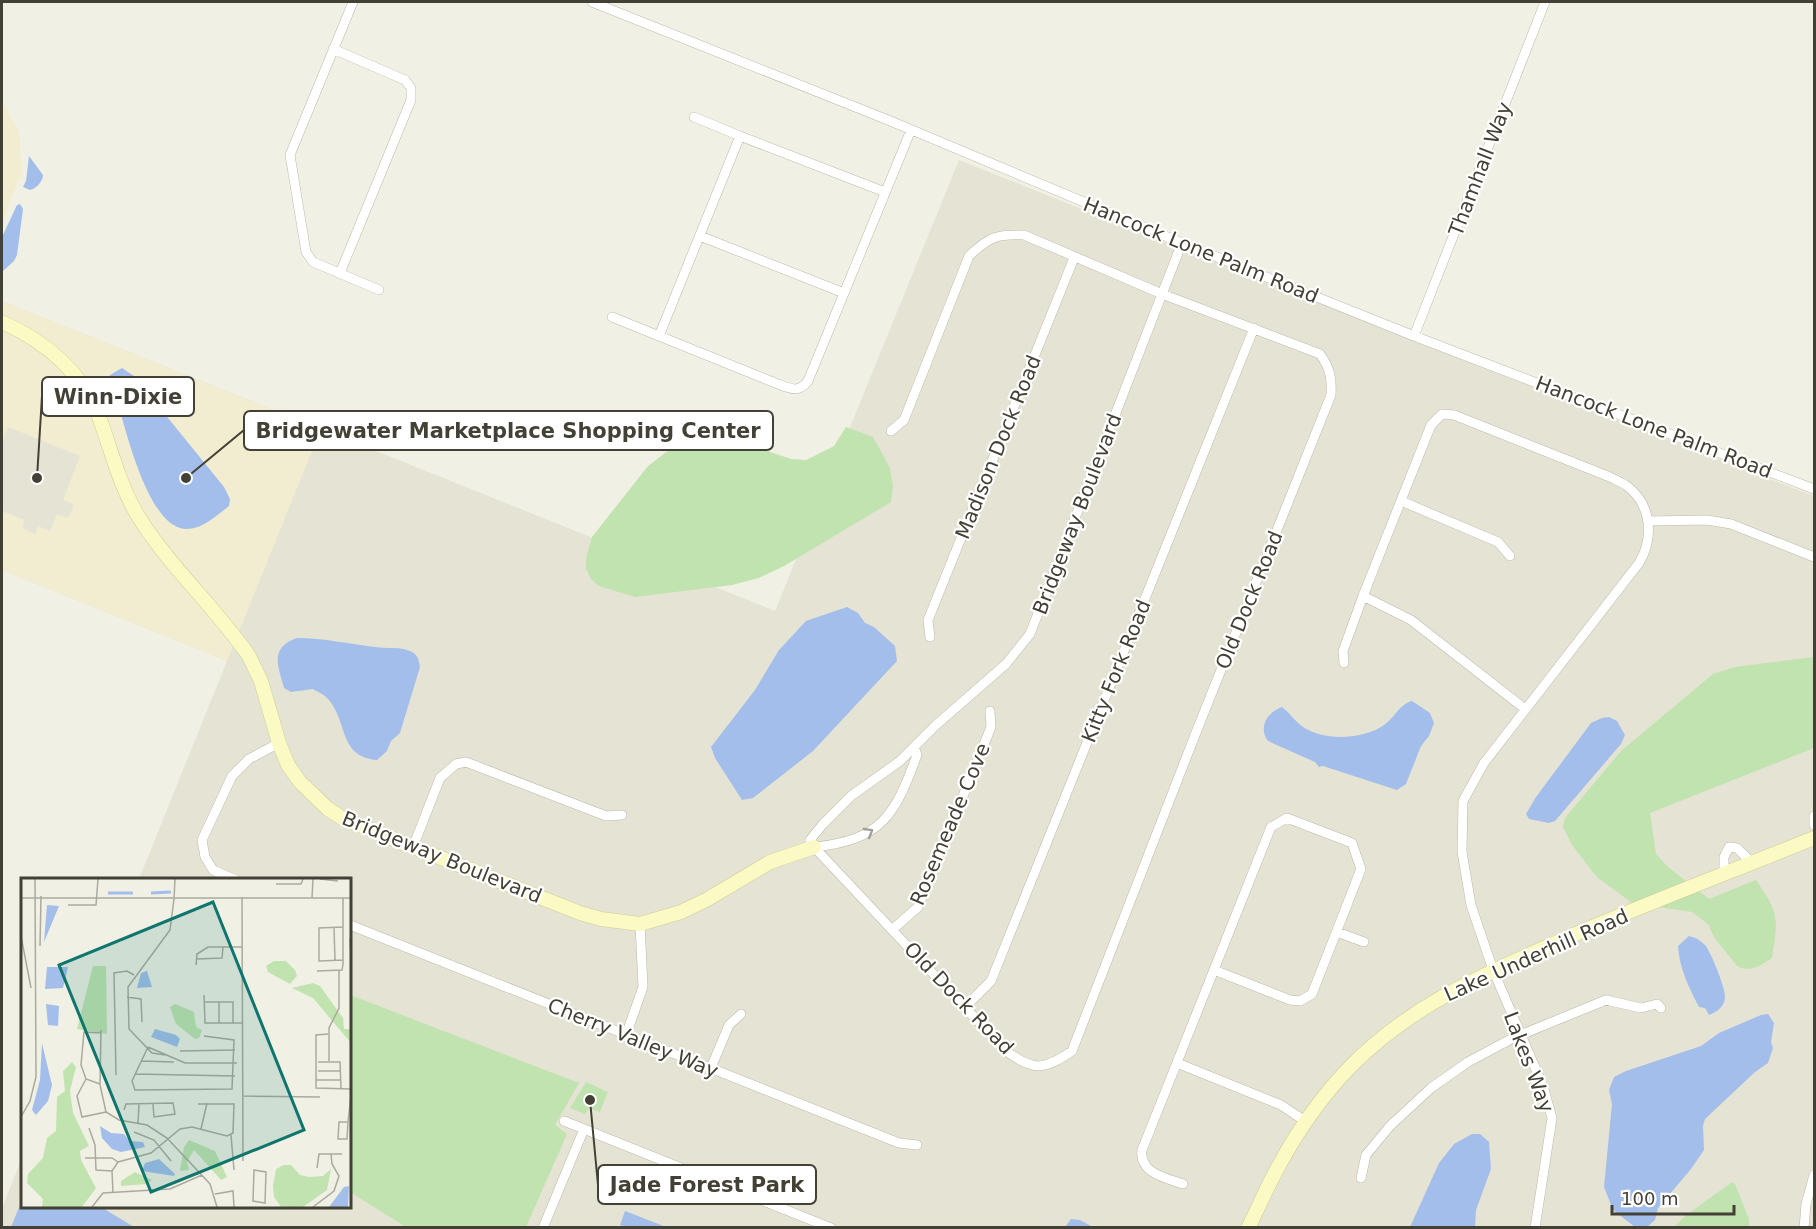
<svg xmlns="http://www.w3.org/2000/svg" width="1816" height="1229" viewBox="0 0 1816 1229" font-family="'DejaVu Sans',sans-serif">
	<rect width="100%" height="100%" fill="#f1f0e4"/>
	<path fill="#e5e3d3" d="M959,160L1406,338L1814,496V1227H2V1208L22,1158V1206H350V880L139,879L227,661L2,570V301L775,611Z"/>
	<path fill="#f2ecd0" d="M2,106L6,108L19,131L22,171L2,223Z
		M2,301L321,429L227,661L2,570V511L25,520L22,528L35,534L38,526L50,531L57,514L68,518L74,505L63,500L80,456L8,427L2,441Z"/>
	<path fill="#c0e3af" d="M846,427L873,437L890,468L893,486L891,502L784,566L759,578L732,585L635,597L599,586L591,579L586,569V558L592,537L648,466L673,447L700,434L738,441L791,459L806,460L834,446Z
		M1814,657V748L1650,813L1656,854L1668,867L1709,899L1756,880C1780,915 1778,918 1772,958C1762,965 1749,973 1737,966L1714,937L1708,924L1692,912L1653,906L1643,911L1597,877L1572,845L1563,827L1565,818L1621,751L1713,674L1735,667Z
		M350,995L579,1083L555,1125L567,1134L526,1227H406L350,1192Z
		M586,1082L608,1092L600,1112L589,1108L585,1114L570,1108Z
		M1732,1182L1735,1184L1749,1219V1227H1674L1685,1216Z"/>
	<path fill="#a3beeb" d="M29,156L43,175C43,181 36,189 30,190L23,187L26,181Z
		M20,204L23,209L17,255L14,261L2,272V237L17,205Z
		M122,368L134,376L224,487L230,499L229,506C217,515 202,530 185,529C149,526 128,437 119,408L113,401C115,392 106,385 110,375Z
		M847,607L858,613L865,623L874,627L895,646L897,661L813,751L753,798L742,800L715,758L711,747L755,690L779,650L806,621Z
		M297,638C324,638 349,644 375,647C386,649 402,646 412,652C418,655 419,661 420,667L400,733L391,741L387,751L377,760C339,757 348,723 329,700C325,695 318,692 313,689L291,692L284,688C278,665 269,648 297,638Z
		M1412,701L1430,713L1434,723L1429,736L1421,746L1406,784L1397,790L1323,766L1319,767L1315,762L1268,741C1258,728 1267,712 1282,707C1291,714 1296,723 1306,729C1328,741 1364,739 1384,725C1395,718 1398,705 1412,701Z
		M1609,717L1617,721L1625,735L1621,744L1555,821L1549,823L1529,819L1526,814L1536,797L1591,723L1602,718Z
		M1689,936C1695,937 1700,940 1705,945C1711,952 1726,989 1725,998C1724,1007 1717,1012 1709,1015L1705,1008L1699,1007C1689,988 1679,967 1678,946Z
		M1768,1014L1774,1023L1771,1042L1773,1048L1768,1063L1755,1072L1705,1119L1703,1126L1704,1150L1691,1169L1658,1208L1655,1220L1647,1227H1635L1613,1210L1604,1187L1612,1104L1609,1090L1614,1077L1626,1071L1701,1046L1719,1033L1761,1015Z
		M1472,1134H1480L1489,1142L1491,1169L1476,1210L1475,1227H1410L1439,1163L1454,1144Z
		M22,1200V1206L101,1207L134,1227H11Z
		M625,1211L666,1227H626L620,1225Z
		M1071,1219L1080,1220L1093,1227H1065Z"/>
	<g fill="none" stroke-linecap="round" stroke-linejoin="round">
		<defs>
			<path id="street" d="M353,2L290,155L306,252L313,262L379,290
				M592,2L888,120L1182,243L1414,336L1814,489
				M333,49L405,80L411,88V100L340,273
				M694,117L740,136
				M700,236L844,293
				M612,317L778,384C791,389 799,393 808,381L911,130
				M659,336L740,136L885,192
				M1414,336L1545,2
				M891,431L904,420L969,256C989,237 996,234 1024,235L1162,294L1320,354C1330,368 1332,378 1331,395L1197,730L1072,1051C1043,1071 1033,1071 1005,1050L814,847L810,840L823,824L851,796L900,761L936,725L1006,664L1030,634L1162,294L1182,243
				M1401,501L1498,542L1510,556
				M1648,521L1707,520L1731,524L1814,557
				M1363,596L1411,620L1525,709
				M930,637L928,620L1074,258
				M1344,663L1343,651L1363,596L1431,425L1442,414L1454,415L1610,477C1615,480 1622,482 1627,486C1652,505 1654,538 1639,563L1484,763L1463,801L1462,852L1471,905L1493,970L1543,1086L1552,1118L1535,1228
				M1814,816V825
				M413,847L440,778L456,764L466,762L606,816L622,815
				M814,847C882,840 895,815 917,755L914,747
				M1724,874V857L1729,847L1737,848L1752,863
				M236,880L213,870L205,857L202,840L232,776L249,759L279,743
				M350,925L899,1143L917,1145
				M893,929L918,907L991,727L990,711
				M1337,932L1364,942
				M965,1007L991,981L1254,328
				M626,1035L643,987L640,924
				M1177,1063L1281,1105L1305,1121
				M710,1070L729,1025L741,1014
				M564,1121L831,1228
				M1361,1178L1366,1155L1390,1126L1431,1088L1468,1062L1513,1038L1606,1000L1641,1008L1657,1004L1661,1008
				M1183,1184C1166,1178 1139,1173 1142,1150L1271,827L1287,818L1352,843L1361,869L1312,994L1300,1001L1290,1000L1214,970
				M543,1228L584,1129
				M1804,1228L1806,1204L1814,1175"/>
			<path id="secondary" d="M2,322C44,341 80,370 98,414C111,449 119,484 138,516C169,566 215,607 249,656L261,681L279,743L288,765L300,782L328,809L342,818L413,847L580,913L601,919L640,924L664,917L681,912L706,900L770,862L814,847
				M1248,1228C1258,1209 1266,1189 1276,1171C1296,1133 1320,1098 1350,1067C1412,1004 1483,975 1562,940C1645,904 1730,872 1814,838"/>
		</defs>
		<use href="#street" stroke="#bcb9a8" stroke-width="10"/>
		<use href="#secondary" stroke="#cfcc97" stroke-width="15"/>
		<use href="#street" stroke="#fff" stroke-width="9"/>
		<use href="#secondary" stroke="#fbfac4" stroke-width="14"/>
	</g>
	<defs><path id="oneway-chevron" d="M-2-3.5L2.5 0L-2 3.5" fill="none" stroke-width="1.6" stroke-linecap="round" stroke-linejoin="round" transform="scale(1.5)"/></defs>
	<use stroke="#a1a09a" href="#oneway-chevron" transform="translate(869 832) rotate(-31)"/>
	<g text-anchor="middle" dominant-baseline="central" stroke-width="4.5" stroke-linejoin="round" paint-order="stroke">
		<g font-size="20" fill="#434035" stroke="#fff">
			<text transform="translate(1480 169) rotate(-69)">Thamhall Way</text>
			<text transform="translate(1201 250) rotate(22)">Hancock Lone Palm Road</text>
			<text transform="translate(1654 427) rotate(21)">Hancock Lone Palm Road</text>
			<text transform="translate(998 447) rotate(-68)">Madison Dock Road</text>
			<text transform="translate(1077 514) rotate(-69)">Bridgeway Boulevard</text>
			<text transform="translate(1249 600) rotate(-68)">Old Dock Road</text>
			<text transform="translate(1116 671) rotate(-68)">Kitty Fork Road</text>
			<text transform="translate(950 824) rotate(-67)">Rosemeade Cove</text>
			<text transform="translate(442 857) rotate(22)">Bridgeway Boulevard</text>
			<text transform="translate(1536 955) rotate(-24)">Lake Underhill Road</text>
			<text transform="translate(959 998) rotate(46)">Old Dock Road</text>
			<text transform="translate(633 1038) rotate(22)">Cherry Valley Way</text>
			<text transform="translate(1529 1062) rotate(69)">Lakes Way</text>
		</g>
	</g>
	<g transform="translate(21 878)">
		<rect width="330" height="330" fill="#f1f0e4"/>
		<path d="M253,83H265L274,92L276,98L269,106L247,94L245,88ZM72,88H85L86,156L56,151ZM292,105L299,108L322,140L323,151H330V165L292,120L271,110ZM154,126L173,134L175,149L181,152L178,160L174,161L155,146L149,129ZM51,184L55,189L49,213L52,235L68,268L59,273L60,282L75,310L61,329H21L22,321L6,305L7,296L22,280L26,260L35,253L36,219L44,213L42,193ZM168,262L194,273L206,299L200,302L173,272L166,284L168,292L159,293L163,269ZM263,287H270L279,297L288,299L302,298L310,291L306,312L282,329H260L253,319L252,308L255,291ZM114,294L131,302L126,306L100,308V303Z" fill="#c0e3af"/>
		<path d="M26,27L38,28L23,64ZM26,89H47L42,110L24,111ZM126,93L131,109L116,110L120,95ZM25,126L38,128L37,148L27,147ZM134,151L155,157L159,161L156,169L130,159ZM21,165L31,207L27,223L15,237L11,232L19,202ZM79,248L90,255L103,256L108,263L122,264L124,269L100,274L91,271L81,260ZM138,281L154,296L153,298L121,293L124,285ZM328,308L327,329H308L323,309Z" fill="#a3beeb"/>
		<path fill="none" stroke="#a3beeb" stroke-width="3" d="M87,15H112M130,15L150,14"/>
		<path fill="none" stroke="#abaa9e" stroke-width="1.5" d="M299,1L317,3M255,6H280L282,1M221,19L222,283M0,20H330M291,20L292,1M322,20V86M153,21L154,1M47,27H75L77,1M322,49L298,50V83L322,82M313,50L314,82M0,58L10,110M329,60L330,82M19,68L20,18M175,81L201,80L202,69M175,87L176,76L187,69H222M296,93L321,92L322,86M183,117L184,145H221M106,119L120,121L121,144M183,124H212V145M198,124V145M80,152L79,207L85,234L98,242L126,247L146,260L189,306L196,329M307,156L295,157V210L330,211M127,169L111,203L114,212L211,211L213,162L183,158M127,169L164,185H216M159,173L214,172M144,177L131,175L108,151L107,109L149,52L153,21M120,183L153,184M308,183V150L318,130V92M297,184H319L320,211M297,193H320M114,196L214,198M95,197L93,95L106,93L113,97M65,201L56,218L61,239L85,234M295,202H320M79,206L65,201L60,187L63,154L80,155M221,218L299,219M103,232L105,226L152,225L154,236L133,239L132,226M0,239L9,223L15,199L14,1M318,244H327L326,261H317ZM327,244L330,218M117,245L118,226M68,250L74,267L75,292L91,293M180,251L186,225M113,254L133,262L150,283M210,257L213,292M64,280H91L97,284M296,290L298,276H321M233,292L245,294L244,325L232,323ZM92,315L91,293L97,284L130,275L159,251L171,249L206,258L212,255L213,226H177M194,316L212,313L213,329M71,329L82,315L149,311L181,297M292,329L313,313L318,298L311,286L310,276"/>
		<path fill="#0f766e" fill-opacity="0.15" stroke="#0f766e" stroke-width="3" d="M192,24L283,252L130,314L38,87Z"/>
		<rect width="330" height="330" fill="none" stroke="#434035" stroke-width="3"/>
	</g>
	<path fill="none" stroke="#434035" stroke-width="2" d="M37 478L42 396M186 478L244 430M590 1100L598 1185"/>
	<g fill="#434035" stroke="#fff" stroke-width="2">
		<circle cx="37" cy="478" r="6"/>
		<circle cx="186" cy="478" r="6"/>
		<circle cx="590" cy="1100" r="6"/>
	</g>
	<g fill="#fff" stroke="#434035" stroke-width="2">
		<rect x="42" y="377" width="152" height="39" rx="6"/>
		<rect x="244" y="411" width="529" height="39" rx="6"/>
		<rect x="598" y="1165" width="218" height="39" rx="6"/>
	</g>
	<g font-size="21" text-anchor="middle" font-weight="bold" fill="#434035">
		<text x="118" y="404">Winn-Dixie</text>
		<text x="508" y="438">Bridgewater Marketplace Shopping Center</text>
		<text x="707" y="1192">Jade Forest Park</text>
	</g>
	<rect width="1816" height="1229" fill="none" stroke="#434035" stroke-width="6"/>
	<path d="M1612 1205v9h122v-9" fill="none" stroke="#434035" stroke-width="3"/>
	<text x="1621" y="1205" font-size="18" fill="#434035" stroke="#ffffff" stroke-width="4.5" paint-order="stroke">100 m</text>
</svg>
